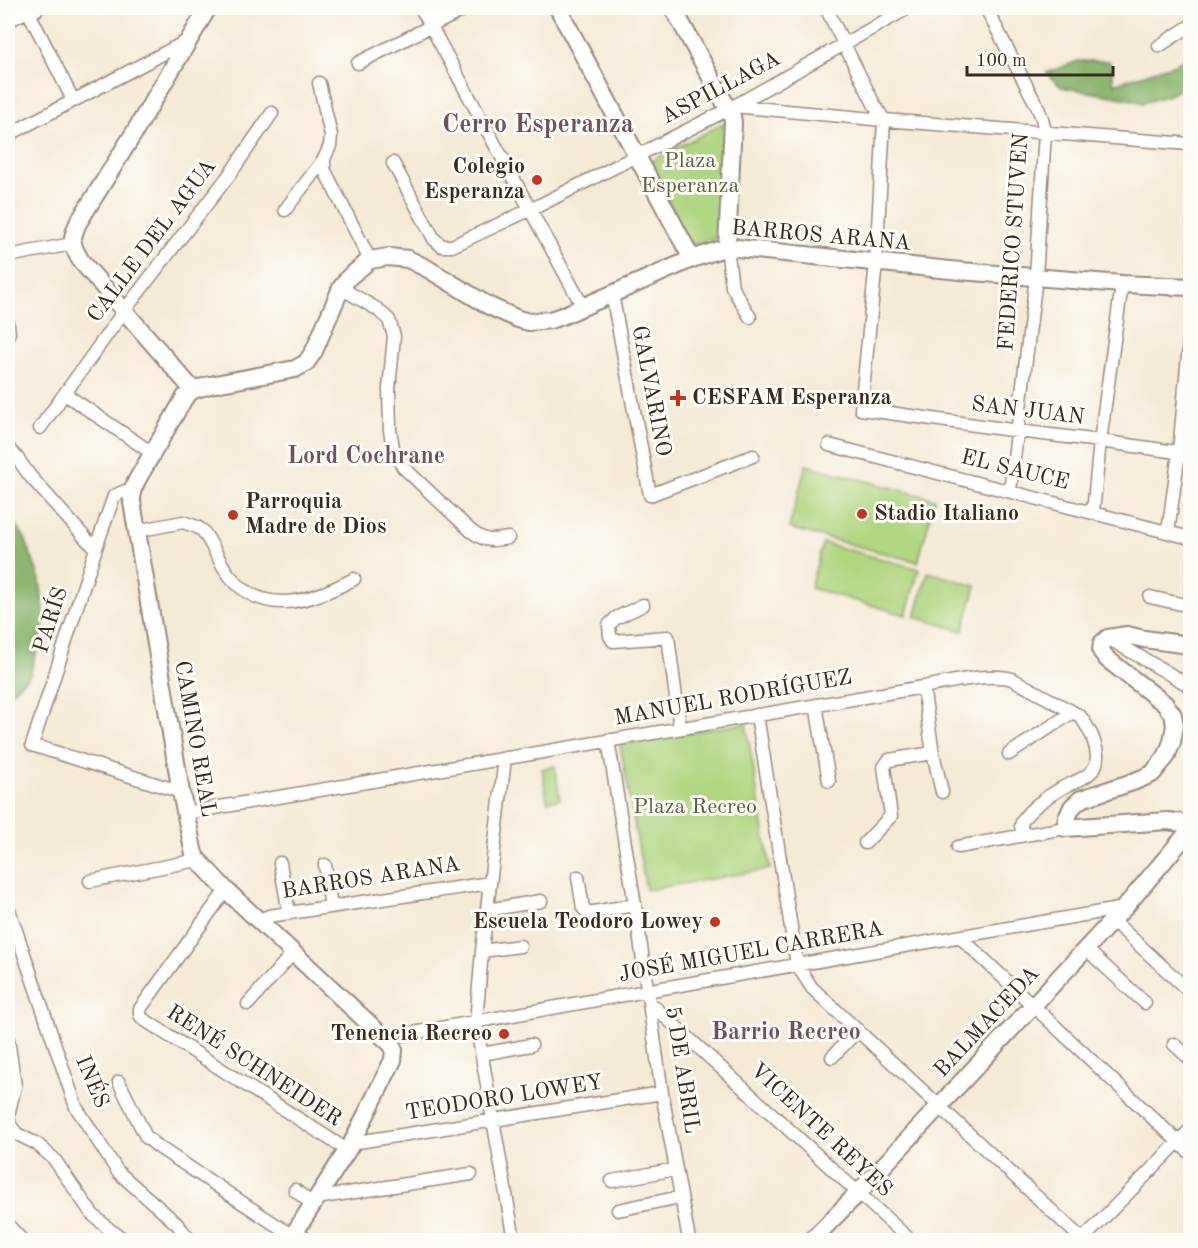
<svg xmlns="http://www.w3.org/2000/svg" width="1198" height="1248" viewBox="0 0 1198 1248" font-family="'Old Standard TT',serif">
	<rect width="100%" height="100%" fill="#fdfcf7"/>
	<filter id="ink" filterUnits="userSpaceOnUse"><feTurbulence type="fractalNoise" baseFrequency=".0167" numOctaves="2"/><feDisplacementMap in="SourceGraphic" scale="12" xChannelSelector="R" yChannelSelector="G"/><feConvolveMatrix kernelMatrix="1 2 1 2 8 2 1 2 1" color-interpolation-filters="sRGB"/></filter>
	<filter id="wash" filterUnits="userSpaceOnUse"><feTurbulence type="fractalNoise" baseFrequency=".008" numOctaves="4" result="noise"/><feDisplacementMap in="SourceGraphic" scale="24" xChannelSelector="R" yChannelSelector="G"/><feGaussianBlur stdDeviation="1.35" result="paint"/><feColorMatrix in="noise" values="0 0 0 0 0 0 0 0 0 0 0 0 0 0 0 0 0 1.4 0 .05"/><feComposite in="paint" operator="in"/></filter>
	<g filter="url(#wash)">
		<rect width="100%" height="100%" fill="#f5ead5"/>
		<path fill="#afd680" stroke="#75804f" stroke-width="1.5" d="M724,123L719,237L689,246L651,161Z
			M806,465L935,499L918,562L789,528Z
			M823,543L919,569L906,615L810,588Z
			M928,572L976,586L963,631L915,617Z
			M746,723L770,869L646,890L620,744Z
			M555,766L560,799L547,801L542,769Z"/>
		<path fill="#8bb76e" stroke="#637046" stroke-width="1.5" d="M1190,56V84L1167,96L1143,103L1129,99L1061,87L1046,73L1078,61H1109L1111,66L1114,84L1178,63Z
			M8,511L25,538L40,580L45,621L30,675L8,695V565L9,554L8,553Z"/>
		<g fill="none" stroke-linecap="round" stroke-linejoin="round">
			<path stroke="#68b2e0" stroke-width="3" d="M8,870V871"/>
		</g>
	</g>
	<g filter="url(#ink)">
		<g fill="none" stroke-linecap="round" stroke-linejoin="round">
			<defs>
				<path id="street" d="M421,8L583,307
					M826,8L874,104L884,120L876,263L861,409L1018,431L1100,441L1190,454
					M986,8L1038,108L1042,118L1045,132L1036,277L1010,491
					M8,21L28,11L73,100
					M431,26L439,8
					M1159,46L1190,26
					M358,63L467,8
					M319,83L331,135L330,146L324,159V169L370,260
					M733,106L884,120L1190,144
					M8,135L189,40
					M393,163L434,239L442,246H452L538,206L729,109L908,8
					M285,210L324,159
					M727,247L732,287L750,317
					M8,256L72,244
					M341,288L377,309L389,320L394,336L389,389L390,430L393,448L403,467L471,531C486,542 490,541 508,538
					M612,294L650,495L753,456
					M8,325L9,333
					M65,394L152,453
					M40,428L124,311L230,174L272,113
					M829,445L1190,538
					M8,448L18,459L30,476L88,541L92,544L98,542L114,496L125,491H132
					M1093,512L1100,441L1122,284
					M136,531L183,522L197,527L203,531C213,545 219,562 229,575C264,619 312,601 354,579
					M1168,532L1179,452L1190,334
					M98,542L32,745L181,792
					M1150,597L1190,606
					M643,605L616,618L609,625L610,636L613,641L668,637L680,728
					M1108,638L1190,686
					M923,687L933,753L942,792
					M816,705L829,781
					M757,715L797,965L812,988L1083,1240
					M608,740L635,905L662,1093L689,1240
					M1009,754L1073,712
					M505,758L482,951L476,1022L514,1240
					M185,813L923,687C947,683 990,672 1012,679L1080,716C1085,722 1088,728 1092,736C1095,744 1099,755 1096,764C1092,777 1073,782 1062,788C1051,794 1022,813 1021,826C1021,829 1023,832 1023,835
					M865,843L891,816L884,767L889,760L933,753
					M958,847L1065,828
					M280,863L289,913
					M325,865L331,907
					M578,877L583,908L588,913L635,905
					M90,881L198,860
					M226,890L140,1009V1015L143,1019L347,1150
					M8,907L76,1107L118,1172L177,1224L190,1240
					M487,910L541,901
					M259,920L269,916L490,883
					M1112,920L1190,992
					M960,937L1190,1153
					M1086,949L1145,1003
					M482,951L520,946
					M650,1003L910,1240
					M248,1004L293,953
					M385,1038L663,988L1124,908
					M8,1039L15,1086L8,1116L10,1125L17,1134L37,1144L54,1159L92,1214L110,1230L125,1240
					M1174,1044L1190,1059
					M482,1054L531,1045
					M832,1057L858,1030
					M119,1082L146,1137L160,1148L285,1231L298,1235
					M352,1143L662,1093
					M612,1181L676,1169
					M295,1190L312,1204
					M316,1198L471,1174
					M618,1210L680,1197
					M8,1225L22,1240
					M1082,1240L1190,1130"/>
				<path id="secondary" d="M26,8L28,11L35,8
					M558,8L692,259
					M673,8L732,116L733,122L727,247
					M193,390L81,261C71,244 70,241 78,223L134,133L208,8
					M1190,645L1144,639L1127,635L1108,638L1102,643L1101,651L1107,659L1165,704L1173,715L1175,725L1172,742L1166,757L1152,774L1133,782L1081,799L1072,807L1067,818L1065,828L1168,821L1182,823L1190,830
					M303,1240L298,1235L297,1229L352,1143L393,1060L394,1050L392,1045L226,890L198,860L194,854L181,792L132,502V491L137,480L185,397L193,390L210,385L295,369L306,363L314,351L341,288L349,277L370,260L388,257L408,259L428,269L489,306L518,319L529,322L550,320L562,316L692,259L727,247L960,271L1122,284L1190,287
					M812,1240L858,1193L1124,908L1190,830"/>
			</defs>
			<use href="#street" stroke="#988a7a" stroke-width="15"/>
			<use href="#secondary" stroke="#988a7a" stroke-width="20"/>
			<use href="#street" stroke="#fff" stroke-width="12"/>
			<use href="#secondary" stroke="#fff" stroke-width="16"/>
		</g>
	</g>
	<g fill="#c8321e" stroke="#fdfcf7" stroke-width="2">
		<circle cx="537" cy="180" r="6"/>
		<path d="M675 389h6v6h6v6h-6v6h-6v-6h-6v-6h6z"/>
		<circle cx="862" cy="514" r="6"/>
		<circle cx="233" cy="515" r="6"/>
		<circle cx="715" cy="922" r="6"/>
		<circle cx="504" cy="1034" r="6"/>
	</g>
	<g text-anchor="middle" dominant-baseline="central" stroke-width="6" stroke-linejoin="round" paint-order="stroke">
		<g font-size="22" fill="#3b2a1e" stroke="#fdfcf7">
			<text transform="translate(721 88) rotate(-28)">ASPILLAGA</text>
			<text transform="translate(821 236) rotate(5)">BARROS ARANA</text>
			<text transform="translate(152 241) rotate(-53)">CALLE DEL AGUA</text>
			<text transform="translate(1014 242) rotate(-86)">FEDERICO STUVEN</text>
			<text transform="translate(651 391) rotate(79)">GALVARINO</text>
			<text transform="translate(1028 411) rotate(7)">SAN JUAN</text>
			<text transform="translate(1015 470) rotate(14)">EL SAUCE</text>
			<text transform="translate(51 620) rotate(-72)">PARÍS</text>
			<text transform="translate(733 698) rotate(-10)">MANUEL RODRÍGUEZ</text>
			<text transform="translate(195 739) rotate(80)">CAMINO REAL</text>
			<text transform="translate(371 878) rotate(-9)">BARROS ARANA</text>
			<text transform="translate(751 952) rotate(-10)">JOSÉ MIGUEL CARRERA</text>
			<text transform="translate(987 1022) rotate(-47)">BALMACEDA</text>
			<text transform="translate(254 1066) rotate(33)">RENÉ SCHNEIDER</text>
			<text transform="translate(682 1070) rotate(81)">5 DE ABRIL</text>
			<text transform="translate(92 1082) rotate(67)">INÉS</text>
			<text transform="translate(504 1098) rotate(-9)">TEODORO LOWEY</text>
			<text transform="translate(821 1130) rotate(43)">VICENTE REYES</text>
		</g>
		<g font-size="22" fill="#5e5e3b" stroke="#fdfcf7">
			<text x="690" y="161">Plaza<tspan x="690" dy="25">Esperanza</tspan></text>
			<text x="695" y="807">Plaza Recreo</text>
		</g>
		<g font-size="22" font-weight="bold" fill="#3b2a1e" stroke="#fdfcf7" text-anchor="end">
			<text x="525" y="167">Colegio<tspan x="525" dy="25">Esperanza</tspan></text>
			<text x="692" y="398" text-anchor="start">CESFAM Esperanza</text>
			<text x="245" y="502" text-anchor="start">Parroquia<tspan x="245" dy="25">Madre de Dios</tspan></text>
			<text x="874" y="514" text-anchor="start">Stadio Italiano</text>
			<text x="703" y="922">Escuela Teodoro Lowey</text>
			<text x="492" y="1034">Tenencia Recreo</text>
		</g>
		<g font-size="24" font-weight="bold" fill="#70525e" stroke="#fdfcf7">
			<text x="366" y="457">Lord Cochrane</text>
			<text x="786" y="1033">Barrio Recreo</text>
		</g>
		<g font-size="26" font-weight="bold" fill="#70525e" stroke="#fdfcf7">
			<text x="538" y="125">Cerro Esperanza</text>
		</g>
	</g>
	<rect width="1198" height="1248" fill="none" stroke="#fdfcf7" stroke-width="30"/>
	<path d="M967 66v9h146v-9" fill="none" stroke="#3b2a1e" stroke-width="3"/>
	<text x="976" y="66" font-size="18" fill="#3b2a1e" stroke="#fdfcf7" stroke-width="4.5" paint-order="stroke">100 m</text>
</svg>
